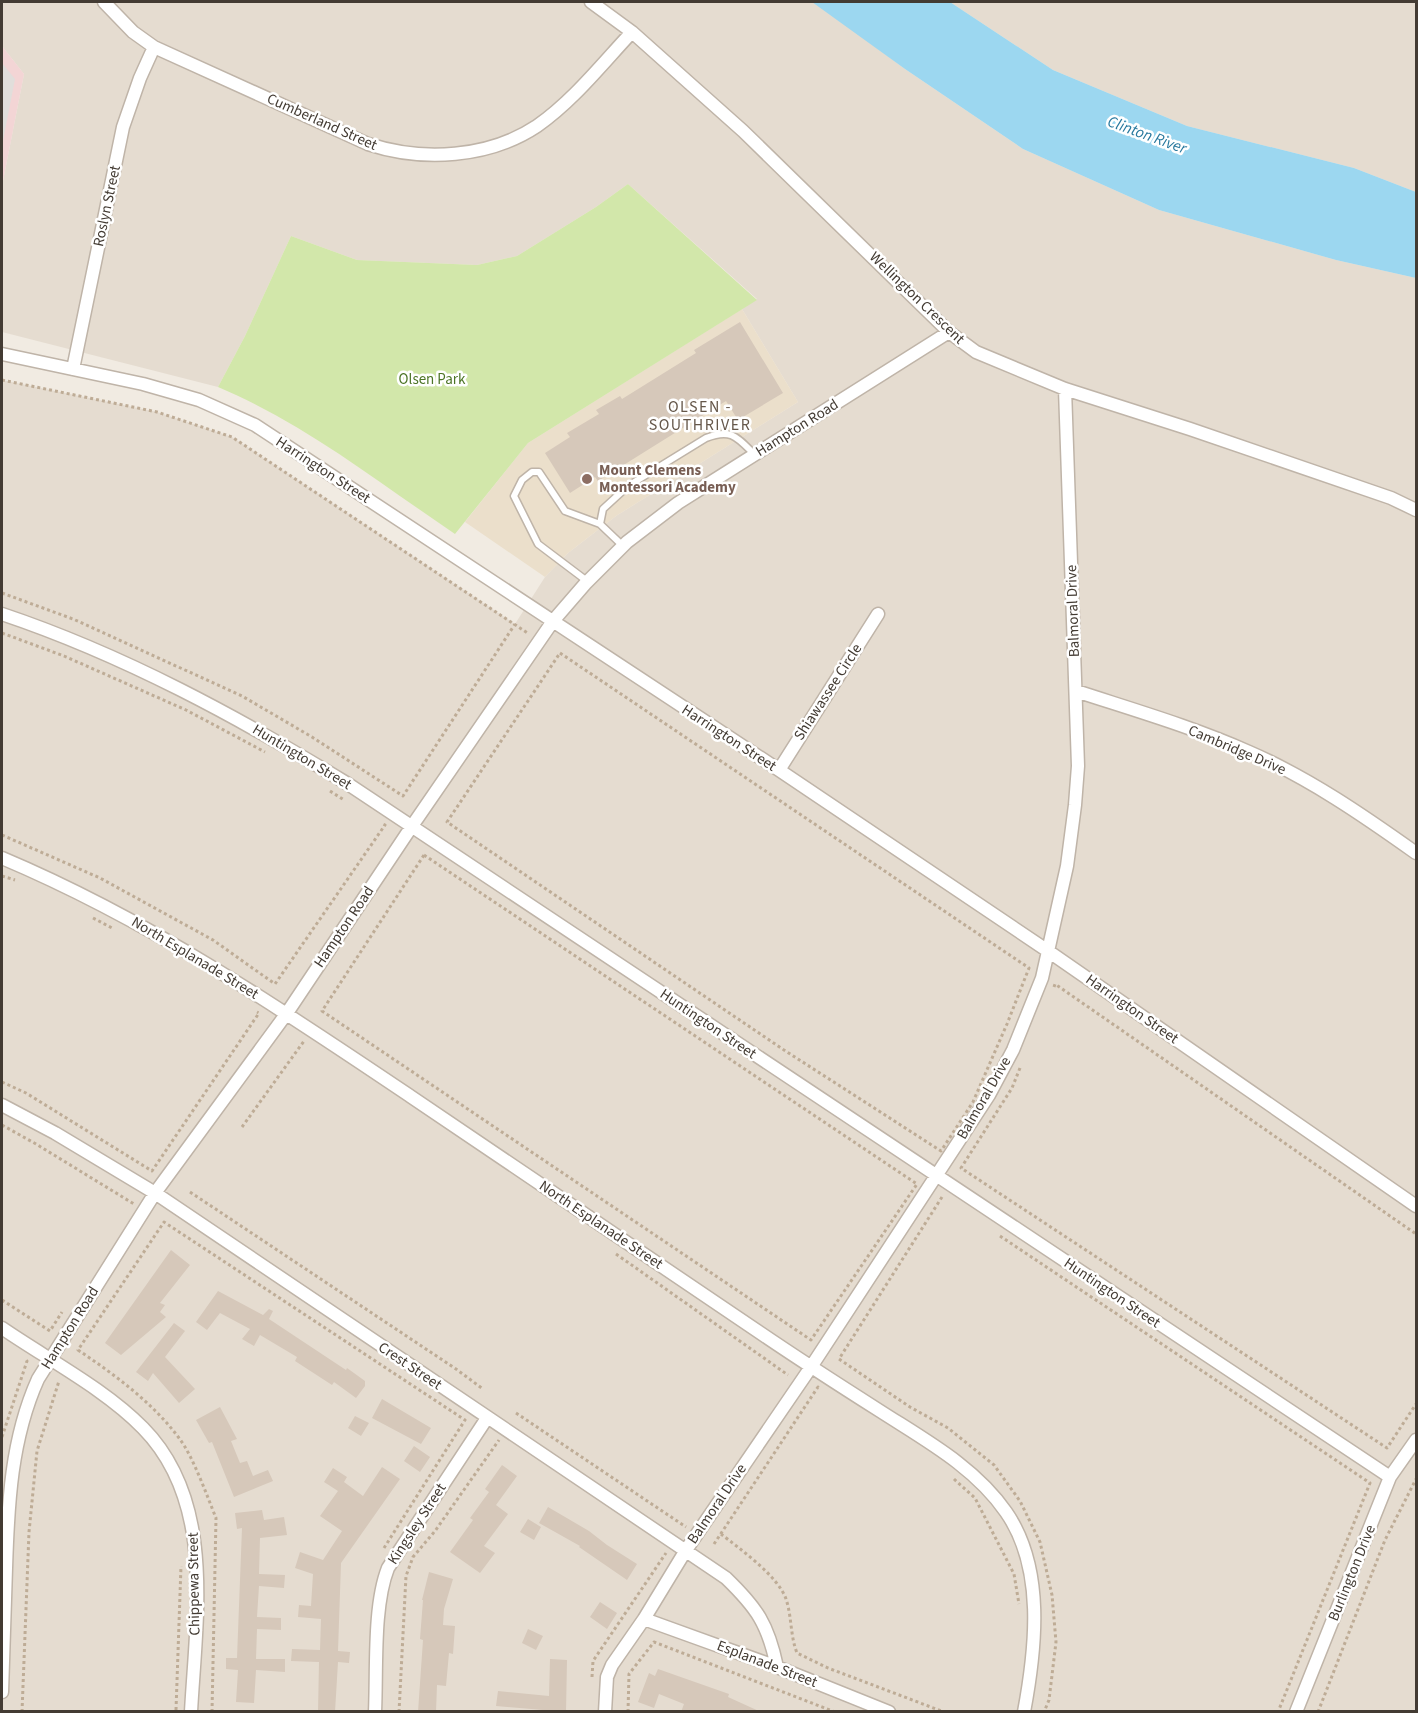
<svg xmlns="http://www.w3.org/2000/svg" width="1418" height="1713" viewBox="0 0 1418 1713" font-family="'Source Sans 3',sans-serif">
	<rect width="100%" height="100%" fill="#f1ebe2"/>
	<path fill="#e5dcd0" d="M2,2H815L905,69L1023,149L1159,210L1336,260L1416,278V1711H2V380L157,412L232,437L515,624L545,577L568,553L616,516L798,402L742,309L757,299L628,184L596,207L517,256L477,265L357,260L291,236L245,336L218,387L2,332V186L24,74L2,46Z
		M950,2H1416V192L1354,168L1187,126L1053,70Z"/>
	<path fill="#ebdfcb" d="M742,309L798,402L616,516L568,553L545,577L465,522L528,443Z"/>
	<path fill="#f3d5d5" d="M2,46L24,74L2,186Z"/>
	<path fill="#d2e7aa" d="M628,184L757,300L528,443L455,534C378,482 304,423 218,387L245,336L291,236L357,260L477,265L517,256L596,207Z"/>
	<path fill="#e1dedb" d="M2,63L15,79L2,146Z"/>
	<path fill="#9cd7f0" d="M812,2H950L1053,70L1187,126L1354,168L1416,192V278L1336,260L1159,210L1023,149L905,69Z"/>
	<path fill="#d6c8ba" d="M740,322L783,393L738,420L726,401L598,481L595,477L570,493L545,453L570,437L567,433L599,414L596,410L620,396L622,399L696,353L694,350Z
		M171,1250L190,1265L160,1303L165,1305L160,1312L166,1317L121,1355L105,1343Z
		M218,1291L263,1315L269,1309L273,1311L269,1319L346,1370L347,1368L365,1381V1386L356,1398L334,1382L332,1385L295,1361L297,1357L260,1335L254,1346L242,1339L250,1329L220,1313L207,1330L196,1322Z
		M174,1323L185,1331L165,1357L195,1389L179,1403L153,1373L148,1381L136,1372Z
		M382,1399L431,1428L421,1444L372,1418Z
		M220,1407L237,1439L231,1441L240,1463L247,1461L253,1476L268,1470L273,1481L234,1497L212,1442L209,1443L196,1420Z
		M355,1416L369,1423L361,1436L348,1428Z
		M414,1446L430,1457L420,1472L404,1461Z
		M502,1465L517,1476L496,1505L508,1514L484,1546L495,1553L480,1573L450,1552L473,1520L470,1518L489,1492L485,1489Z
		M382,1467L400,1479L341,1563L338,1651L350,1652L349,1663L338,1662L335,1712H318L319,1662L291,1661L292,1649L320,1650L321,1619L298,1617L299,1605L311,1606L313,1574L295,1568L300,1552L323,1560L342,1531L320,1516L338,1491L324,1482L333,1468L347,1477L344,1482L363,1496Z
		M548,1507L589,1531L607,1545L637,1564L627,1580L579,1547L580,1546L539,1523Z
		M262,1510L264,1520L284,1517L287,1535L260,1538L259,1574L285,1575L284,1588L259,1586L257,1617L281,1618V1630L257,1629L256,1659H285V1672L256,1670L254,1703L236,1702L238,1670L226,1669V1658H237L242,1528L237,1529L235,1513Z
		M528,1519L541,1527L534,1540L520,1532Z
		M429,1572L453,1579L444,1609L443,1625L455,1626L453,1654L449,1653L446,1686L437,1685L436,1712H418L423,1640L420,1639L423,1600H422Z
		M600,1602L617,1613L607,1629L590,1617Z
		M528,1629L543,1636L536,1650L522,1643Z
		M550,1659L567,1660L566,1712L496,1706L498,1691L549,1696Z
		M658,1669L729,1694L728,1697L761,1712H681L684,1704L659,1694L654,1708L638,1702L649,1673L655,1676Z"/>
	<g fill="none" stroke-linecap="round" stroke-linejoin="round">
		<defs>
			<path id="service" d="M623,546L600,524L603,509L628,486L706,438C731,428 737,437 754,454
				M587,581L538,544L514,496L522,480L532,472H539L565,511L600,524"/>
			<path id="minor" d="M104,2L133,32L154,47L368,144C423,162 489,158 537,126C573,101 602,64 632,32
				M591,2L632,32L743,131L949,332L976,352L1065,389L1190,429L1391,498L1416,510
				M2,354L143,384L199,400L255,425L779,770L1048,951L1416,1206
				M73,369L123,127L140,78L154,47
				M2,614C124,655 238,717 348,784L1390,1477
				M1076,691C1134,710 1193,727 1249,752C1309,778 1364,816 1416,853
				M779,770L878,614
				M2,858C149,920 278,1007 410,1096C525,1174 641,1252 756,1330C797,1358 839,1385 880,1411C925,1440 975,1467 1006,1512C1045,1568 1036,1648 1024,1712
				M2,1105L55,1133L155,1193L726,1578C757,1608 768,1624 777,1667
				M2,1328C47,1359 105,1389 143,1428C216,1502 196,1618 191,1712
				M644,1619L777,1667L889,1712
				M2,1692C3,1651 5,1610 6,1568C8,1504 11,1439 38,1379L155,1193L287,1013L412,826L553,621L585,584L627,542L678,503L949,332
				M375,1712C377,1669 373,1606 388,1568L487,1418
				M605,1712L607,1677L612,1665L644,1619L686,1550L811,1367L989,1095L1013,1050L1042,978L1067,866L1075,805L1078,766L1065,389
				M1296,1712L1390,1477L1416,1440"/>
		</defs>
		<use href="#service" stroke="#bfb4a8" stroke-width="9"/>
		<use href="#minor" stroke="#bfb4a8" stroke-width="15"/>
		<path stroke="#beac96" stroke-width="3" stroke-dasharray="3 3" stroke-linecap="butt" d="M2,380L157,412L232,437L529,634
			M2,593L73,619L242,696L312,737L403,796L515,624
			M2,633L64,656L186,710L265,752
			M560,653L1029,968L1007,1024L973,1102L941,1151L784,1050L447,822Z
			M330,791L344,800
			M2,835L100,878L213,940L275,984L385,825L383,824
			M424,855L917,1184L811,1340L322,1011Z
			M2,876L15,880
			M93,918L114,929
			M1054,987L1055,984L1416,1234
			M1020,1068L1012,1088L961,1168L1387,1448L1416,1404
			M2,1082L26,1093L152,1171L259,1013L257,1012
			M2,1125L36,1144L134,1204
			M242,1127L304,1041
			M190,1192L456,1369L483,1389
			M942,1197L839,1359L910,1407L948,1428L994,1465L1020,1501L1040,1542L1052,1595L1056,1642L1049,1700L1044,1712
			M1000,1236L1370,1483L1278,1712
			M616,1254L788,1375
			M2,1300L50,1331L62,1312
			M516,1413L686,1527
			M2,1437L27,1361L26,1360
			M954,1479L975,1498L1014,1574L1019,1604
			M721,1534C740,1549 778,1576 786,1599C792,1617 790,1635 797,1653L828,1668L944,1712
			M714,1544L818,1387L820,1389
			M592,1677L593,1661L666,1553
			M176,1710L181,1566
			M22,1712L29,1532L37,1451L59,1381
			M212,1712L216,1518C207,1496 193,1456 179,1438C152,1402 115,1375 78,1350L164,1222L465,1420L384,1548
			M399,1712L406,1576L413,1557L435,1531L499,1440
			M628,1712L629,1674L654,1642L835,1712
			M1318,1712L1385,1540L1416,1479"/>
		<use href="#service" stroke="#fff" stroke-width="6"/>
		<use href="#minor" stroke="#fff" stroke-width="12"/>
	</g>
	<circle fill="#8d6e63" stroke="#fff" stroke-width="2" cx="587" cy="479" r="6"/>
	<g text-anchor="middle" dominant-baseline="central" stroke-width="5" stroke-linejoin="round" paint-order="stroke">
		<g font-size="15" fill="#433b33" stroke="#fff">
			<text transform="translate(322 122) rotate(24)">Cumberland Street</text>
			<text transform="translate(107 206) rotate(-78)">Roslyn Street</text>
			<text transform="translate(917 298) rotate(44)">Wellington Crescent</text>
			<text transform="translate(797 428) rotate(-32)">Hampton Road</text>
			<text transform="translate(323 470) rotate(33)">Harrington Street</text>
			<text transform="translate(1073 611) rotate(-92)">Balmoral Drive</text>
			<text transform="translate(828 692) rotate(-57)">Shiawassee Circle</text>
			<text transform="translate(729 738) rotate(33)">Harrington Street</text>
			<text transform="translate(1237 750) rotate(23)">Cambridge Drive</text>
			<text transform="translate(302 757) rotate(31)">Huntington Street</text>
			<text transform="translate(344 927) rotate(-56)">Hampton Road</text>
			<text transform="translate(195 958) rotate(31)">North Esplanade Street</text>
			<text transform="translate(1132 1009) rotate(35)">Harrington Street</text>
			<text transform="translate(708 1024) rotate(34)">Huntington Street</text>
			<text transform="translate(984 1098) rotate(-60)">Balmoral Drive</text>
			<text transform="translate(601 1225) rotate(34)">North Esplanade Street</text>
			<text transform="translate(1112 1293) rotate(34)">Huntington Street</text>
			<text transform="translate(70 1328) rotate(-58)">Hampton Road</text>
			<text transform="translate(410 1366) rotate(34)">Crest Street</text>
			<text transform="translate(717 1504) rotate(-56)">Balmoral Drive</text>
			<text transform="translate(417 1524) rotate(-57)">Kingsley Street</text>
			<text transform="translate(1352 1573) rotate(-68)">Burlington Drive</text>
			<text transform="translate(194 1584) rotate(-91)">Chippewa Street</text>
			<text transform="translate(767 1664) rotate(21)">Esplanade Street</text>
		</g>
		<g font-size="15" fill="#4c7426" stroke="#fff">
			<text x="432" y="379">Olsen Park</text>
		</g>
		<g font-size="15" font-weight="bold" fill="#785e54" stroke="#fff" text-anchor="start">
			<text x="599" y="470">Mount Clemens<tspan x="599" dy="17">Montessori Academy</tspan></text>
		</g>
		<g font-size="16" font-style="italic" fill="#29799e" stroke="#fff">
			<text transform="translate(1147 135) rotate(20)">Clinton River</text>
		</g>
		<g font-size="16" letter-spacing="1.5" fill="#65574a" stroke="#fff">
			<text x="700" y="407">OLSEN -<tspan x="700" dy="18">SOUTHRIVER</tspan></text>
		</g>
	</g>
	<rect width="1418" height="1713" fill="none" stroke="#433b33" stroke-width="6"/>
</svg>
